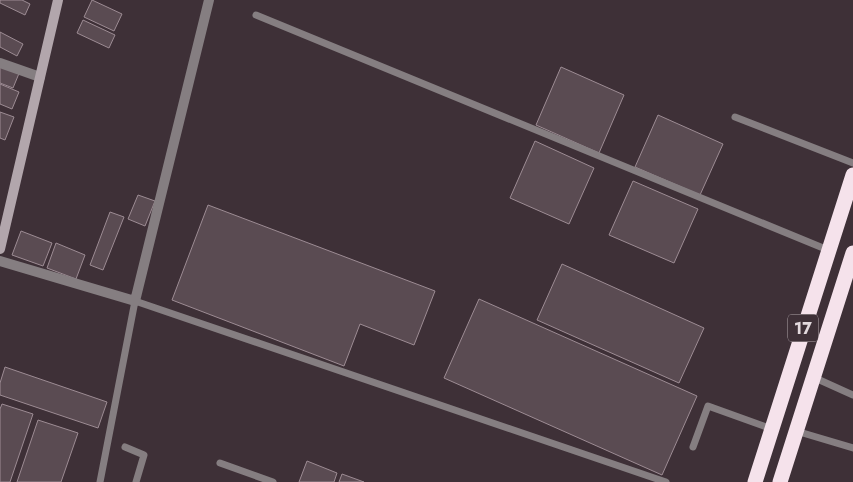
<svg xmlns="http://www.w3.org/2000/svg" width="853" height="482" viewBox="0 0 853 482" font-family="Jost,sans-serif">
	<rect width="100%" height="100%" fill="#3e3037"/>
	<path fill="#5a4b52" stroke="#9d8c94" d="M0,0H22L30,4L25,15L0,3Z
		M92,0L122,14L114,31L84,17Z
		M83,20L115,35L109,48L77,33Z
		M0,32L23,44L17,56L0,47Z
		M0,63L20,71L13,88L0,83Z
		M561,67L624,95L599,153L536,125Z
		M0,84L19,92L12,109L0,104Z
		M0,112L14,117L5,140L0,138Z
		M658,115L723,144L700,195L635,167Z
		M535,141L594,168L569,224L510,198Z
		M633,181L698,209L674,263L609,235Z
		M138,195L155,201L145,226L128,219Z
		M208,205L435,291L414,345L360,324L344,366L172,300Z
		M110,212L124,217L103,270L90,265Z
		M21,231L52,243L43,266L12,255Z
		M56,243L85,255L76,279L47,268Z
		M562,264L704,328L679,383L537,320Z
		M479,299L697,396L662,475L444,378Z
		M5,367L107,402L98,428L0,395V383Z
		M2,404L33,414L10,482H0V409Z
		M38,420L78,433L61,482H17Z
		M307,461L337,473L334,482H299Z
		M342,474L364,482H339Z"/>
	<g fill="none" stroke-linecap="round" stroke-linejoin="round">
		<path stroke="#857e81" stroke-width="7" d="M256,15L828,250
			M735,117L853,163
			M813,377L853,395
			M796,431L853,448
			M125,447L144,455L136,482
			M693,447L708,406L772,429
			M220,463L273,482
			M100,482L135,301L666,482"/>
		<path stroke="#857e81" stroke-width="10" d="M0,63L40,77
			M0,261L135,301L209,0"/>
		<path stroke="#b2a6ac" stroke-width="10" d="M0,249L58,0"/>
		<path stroke="#f5e2eb" stroke-width="15" d="M755,482L853,175
			M780,482L853,253"/>
	</g>
	<g text-anchor="middle" dominant-baseline="central" stroke-width="5" stroke-linejoin="round" paint-order="stroke">
		<rect fill="#3e3037" stroke="#b1a6ab" stroke-width="1" x="788" y="314.5" width="30" height="27" rx="4"/>
		<g font-size="16" font-weight="bold" fill="#e2d9dd">
			<text x="803" y="328">17</text>
		</g>
	</g>
</svg>
